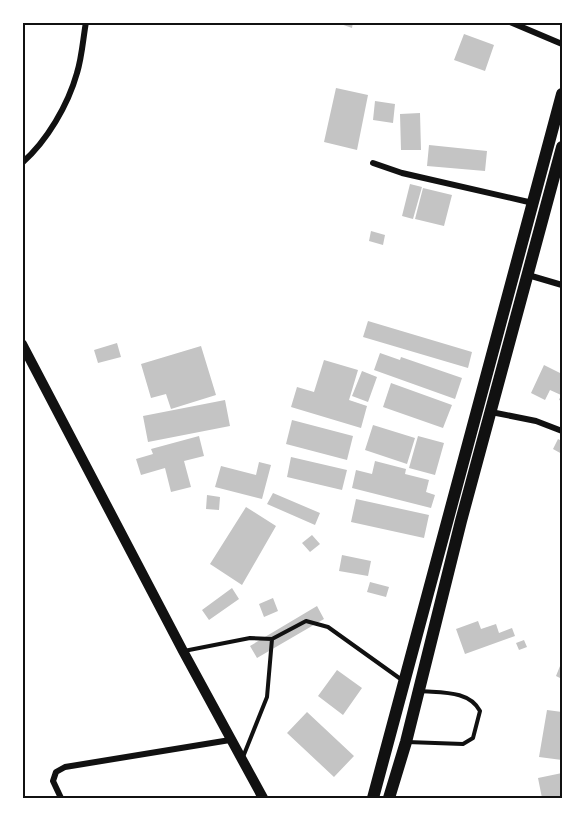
<svg xmlns="http://www.w3.org/2000/svg" width="585" height="821" viewBox="0 0 585 821" font-family="'DM Sans',sans-serif">
	<rect width="100%" height="100%" fill="#fff"/>
	<path fill="#c4c4c4" d="M335,22H353L352,28Z
		M464,34L494,45L485,71L454,60Z
		M336,88L368,95L357,150L324,142Z
		M375,101L395,104L393,123L373,120Z
		M420,113L421,150H401L400,114Z
		M429,145L487,151L485,171L427,166Z
		M410,184L422,187L413,219L402,216Z
		M423,188L452,195L444,226L415,219Z
		M371,231L385,235L383,245L369,241Z
		M368,321L472,352L468,368L363,337Z
		M117,343L121,357L98,363L94,350Z
		M201,346L216,395L171,409L166,394L151,398L141,364Z
		M380,353L400,360L401,357L462,378L455,399L374,370Z
		M324,360L358,370L349,400L367,406L361,428L291,407L297,387L314,392Z
		M544,365L562,374V401L559,400L561,395L550,390L545,400L531,393Z
		M362,371L377,377L368,402L352,396Z
		M391,383L452,405L443,428L383,407Z
		M225,400L230,426L148,442L143,416Z
		M292,420L353,436L347,460L286,444Z
		M373,425L415,438L407,464L365,450Z
		M199,436L204,456L184,461L191,487L171,492L165,468L141,475L136,459L153,454L151,449Z
		M418,436L444,443L435,475L409,468Z
		M558,439L562,441V454L553,449Z
		M291,457L347,470L342,490L287,477Z
		M375,461L406,469L405,474L429,480L426,492L435,495L431,508L352,488L356,470L372,474Z
		M259,462L271,465L262,499L215,487L221,466L256,475Z
		M273,493L320,513L315,525L267,504Z
		M207,495L220,497L219,510L206,509Z
		M356,499L429,515L424,538L351,522Z
		M246,507L276,526L242,585L210,564Z
		M312,535L320,544L310,552L302,543Z
		M342,555L371,561L368,576L339,571Z
		M370,582L389,587L386,597L367,592Z
		M232,588L239,599L209,620L202,610Z
		M273,598L278,611L264,617L259,604Z
		M317,606L324,619L257,658L250,646Z
		M478,621L481,629L496,624L499,633L512,628L515,636L465,654L456,629Z
		M524,640L527,647L519,650L516,643Z
		M562,661V679L556,676Z
		M337,670L362,688L343,715L318,696Z
		M547,710L562,712V760L539,757Z
		M307,712L354,756L334,777L287,733Z
		M562,773V798H542L538,778Z"/>
	<g fill="none" stroke-linecap="round" stroke-linejoin="round">
		<path stroke="#111" stroke-width="4" d="M184,651L250,638L272,639L306,621L328,627L402,680
			M407,742L463,744L473,738L480,711C469,690 441,693 420,691
			M243,757L267,697L272,639"/>
		<path stroke="#111" stroke-width="6" d="M510,22L562,44
			M22,163C47,141 68,105 77,73C82,57 83,39 86,22
			M373,163L402,173L533,203
			M528,275L562,285
			M491,412L536,421L562,431
			M61,798L53,781L56,772L65,767L230,740"/>
		<path stroke="#111" stroke-width="10" d="M22,344L183,651L263,798"/>
		<path stroke="#111" stroke-width="12" d="M373,798L562,94
			M389,798L406,742L461,521L562,147"/>
	</g>
	<rect width="585" height="821" fill="none" stroke="#ffffff" stroke-width="48"/>
	<rect x="24" y="24" width="537" height="773" fill="none" stroke="#111" stroke-width="2"/>
</svg>
